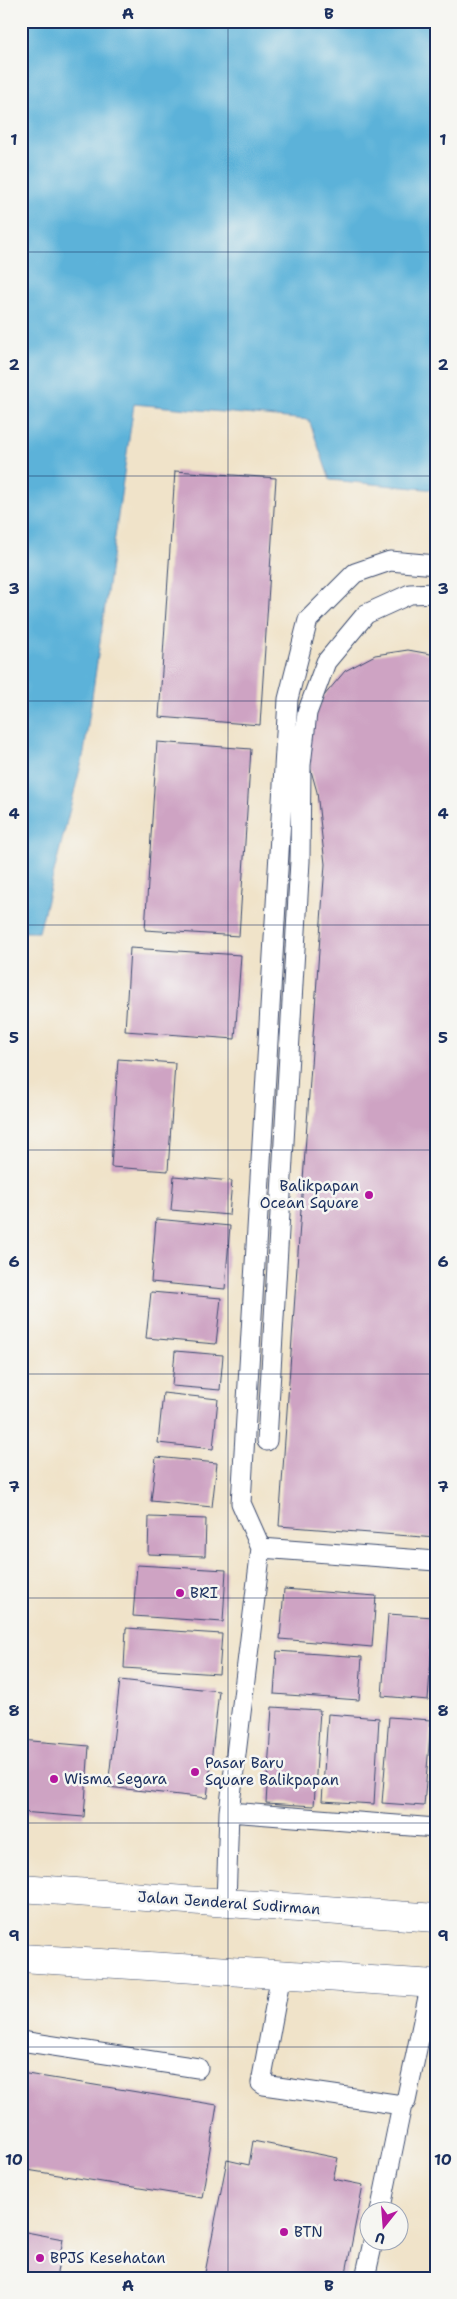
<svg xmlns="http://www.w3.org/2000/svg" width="457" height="2299" viewBox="0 0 457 2299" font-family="'Shantell Sans',sans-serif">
	<rect width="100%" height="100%" fill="#f6f6f2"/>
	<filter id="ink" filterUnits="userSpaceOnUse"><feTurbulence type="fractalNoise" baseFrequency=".02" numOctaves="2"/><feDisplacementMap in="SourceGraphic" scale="10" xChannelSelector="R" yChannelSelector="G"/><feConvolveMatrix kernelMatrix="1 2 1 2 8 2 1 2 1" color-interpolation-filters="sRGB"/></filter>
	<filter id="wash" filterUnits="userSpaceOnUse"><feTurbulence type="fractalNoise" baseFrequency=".0096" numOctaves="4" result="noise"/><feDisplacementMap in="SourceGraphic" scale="20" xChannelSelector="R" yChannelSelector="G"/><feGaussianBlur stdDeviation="1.12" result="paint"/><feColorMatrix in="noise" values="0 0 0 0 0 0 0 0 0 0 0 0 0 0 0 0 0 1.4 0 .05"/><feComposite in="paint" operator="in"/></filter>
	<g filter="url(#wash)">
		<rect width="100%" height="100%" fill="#f0e3c9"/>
		<path fill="#5cb2d9" stroke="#3c709c" d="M21,21H436V490L330,480L309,420L134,404L84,753L39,932H21Z"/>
		<g id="blocks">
			<path fill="#cea3c3" d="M175,471L276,478L260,725L159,717Z
				M408,650L436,655V1538L279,1526L325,864L317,792L308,760L310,727L323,697L345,671L375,655Z
				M157,742L251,749L239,936L145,930Z
				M130,948L241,955L235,1039L125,1031Z
				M118,1059L175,1063L168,1171L111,1167Z
				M174,1176L232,1181L229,1215L171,1210Z
				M156,1219L230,1226L225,1289L151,1282Z
				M151,1292L221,1298L216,1344L146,1338Z
				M175,1351L223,1355L220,1390L172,1386Z
				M163,1393L218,1399L213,1449L158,1443Z
				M156,1457L217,1463L212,1507L151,1501Z
				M149,1517L206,1519L205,1556L148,1554Z
				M137,1565L226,1570L223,1622L133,1616Z
				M284,1589L376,1596L372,1647L280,1639Z
				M388,1614L434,1617L428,1700L382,1696Z
				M126,1628L222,1634L219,1674L124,1668Z
				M277,1651L362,1657L359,1700L274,1694Z
				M120,1680L219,1691L207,1798L108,1787Z
				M272,1707L320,1710L314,1806L266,1803Z
				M328,1714L379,1718L374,1804L322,1801Z
				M389,1717L431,1720L424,1806L382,1803Z
				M21,1740L89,1746L84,1817L21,1812Z
				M434,1805H436V1818L433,1817Z
				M21,2073L217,2105L202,2198L21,2169Z
				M253,2141L338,2158L333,2179L363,2185L345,2278H204L227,2160L249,2165Z
				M21,2231L63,2239L56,2278H21Z"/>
		</g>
	</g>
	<g filter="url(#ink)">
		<use href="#blocks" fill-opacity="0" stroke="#3b4a6e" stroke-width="1"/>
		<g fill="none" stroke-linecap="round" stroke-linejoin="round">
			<defs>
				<path id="lane" d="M267,1441L300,861L301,765L307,713L326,662L366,614L410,594L436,593
					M261,1548L436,1561
					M229,1812L436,1828
					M226,1903L229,1812L261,1548L241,1503L288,699L308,620L355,573L390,561L436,565
					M281,1974L261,2083L264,2085L402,2105L406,2101L431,1983
					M21,2041L198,2068
					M380,2212L402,2105
					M365,2278L373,2242"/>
				<path id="highway" d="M21,1888L436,1918
					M21,1958L436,1984"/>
			</defs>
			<use href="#lane" stroke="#3b4a6e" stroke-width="21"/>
			<use href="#highway" stroke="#3b4a6e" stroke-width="29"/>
			<use href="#lane" stroke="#fff" stroke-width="19"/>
			<use href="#highway" stroke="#fff" stroke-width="28"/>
		</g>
	</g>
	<path fill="none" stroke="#1b2f5e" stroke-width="1" stroke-opacity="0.55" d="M228,21V2278M21,252H436M21,476H436M21,701H436M21,925H436M21,1150H436M21,1374H436M21,1598H436M21,1823H436M21,2047H436"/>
	<g fill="#b5179e" stroke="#f6f6f2" stroke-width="2">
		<circle cx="369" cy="1195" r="5"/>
		<circle cx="180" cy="1593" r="5"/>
		<circle cx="195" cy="1772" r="5"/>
		<circle cx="54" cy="1779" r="5"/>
		<circle cx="284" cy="2232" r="5"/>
		<circle cx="40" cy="2258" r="5"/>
	</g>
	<g text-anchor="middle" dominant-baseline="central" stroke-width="5" stroke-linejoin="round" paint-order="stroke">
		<g font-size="15" fill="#1b2f5e" stroke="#f6f6f2" text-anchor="start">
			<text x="359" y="1186" text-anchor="end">Balikpapan<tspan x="359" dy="17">Ocean Square</tspan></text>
			<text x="190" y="1593">BRI</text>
			<text x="205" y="1763">Pasar Baru<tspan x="205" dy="17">Square Balikpapan</tspan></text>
			<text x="64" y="1779">Wisma Segara</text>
			<text x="294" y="2232">BTN</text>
			<text x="50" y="2258">BPJS Kesehatan</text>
		</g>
		<g font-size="15" fill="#1b2f5e" stroke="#f6f6f2">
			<text transform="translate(229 1903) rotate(4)">Jalan Jenderal Sudirman</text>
		</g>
	</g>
	<rect width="457" height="2299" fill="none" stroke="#f6f6f2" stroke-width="55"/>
	<g transform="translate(384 2226) rotate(197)"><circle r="24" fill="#f6f6f2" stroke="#9ea6b7"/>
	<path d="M0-4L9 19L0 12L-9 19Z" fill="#b5179e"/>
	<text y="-8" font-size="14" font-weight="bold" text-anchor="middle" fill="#1b2f5e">U</text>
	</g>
	<rect x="28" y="28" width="402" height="2244" fill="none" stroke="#1b2f5e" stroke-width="2"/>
	<g font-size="16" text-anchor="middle" font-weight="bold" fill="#1b2f5e">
		<text x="128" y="19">A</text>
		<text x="329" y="19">B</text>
		<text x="14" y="145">1</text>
		<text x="443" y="145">1</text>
		<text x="14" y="370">2</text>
		<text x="443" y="370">2</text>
		<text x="14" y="594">3</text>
		<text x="443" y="594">3</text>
		<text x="14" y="819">4</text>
		<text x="443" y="819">4</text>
		<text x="14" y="1043">5</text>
		<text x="443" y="1043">5</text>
		<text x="14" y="1267">6</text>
		<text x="443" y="1267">6</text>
		<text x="14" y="1492">7</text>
		<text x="443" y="1492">7</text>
		<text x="14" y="1716">8</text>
		<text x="443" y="1716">8</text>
		<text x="14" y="1941">9</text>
		<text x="443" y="1941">9</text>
		<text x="14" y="2165">10</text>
		<text x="443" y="2165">10</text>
		<text x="128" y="2291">A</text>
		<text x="329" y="2291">B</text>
	</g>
</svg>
